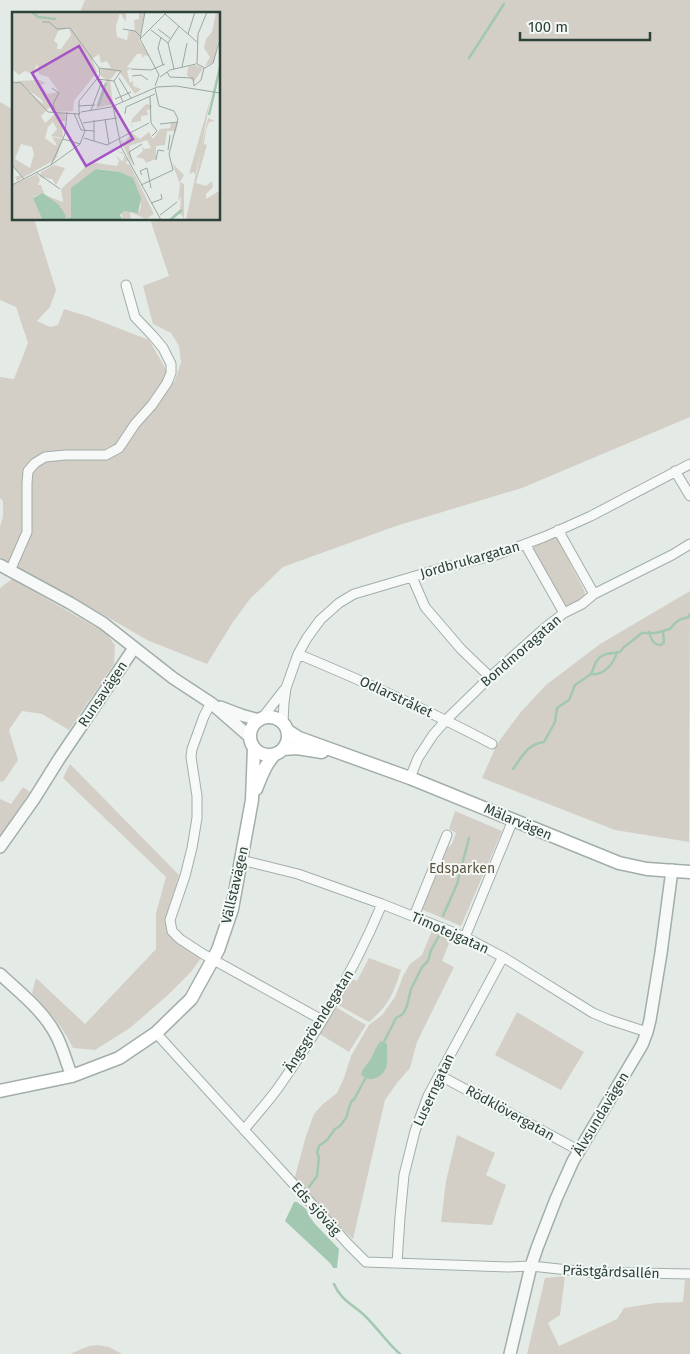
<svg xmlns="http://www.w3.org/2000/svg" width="690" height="1354" viewBox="0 0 690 1354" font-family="'Fira Sans',sans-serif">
	<rect width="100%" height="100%" fill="#e4ebe7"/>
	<path fill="#d4cfc6" d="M85,0H690V417L522,488L396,526L283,567L250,599L233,622L207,664L147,640L73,597L0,557V526L3,517V501L0,498V377L14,379L28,343L16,307L0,300V102L14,110V219H34L56,290L50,307L37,321L50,327L58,325L64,309L87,316L149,340L174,383L181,362L179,346L171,333L153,324L143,286L169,276L150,219H219V14H79Z
		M556,536L585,592L583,599L564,609L532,546Z
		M12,579L106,633L115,645L114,664L69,730L42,714L22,711L9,730L18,760L4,781L0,782V588Z
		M690,591L689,842L615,830L482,778L497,744L520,713L546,685L600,644Z
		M70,764L179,875L166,921L168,933L175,942L201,958L191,972L168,995L130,1028L95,1050L73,1048C63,1027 48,1010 32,993L36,978L85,1024L156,949V913L166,877L63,778Z
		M23,787L30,792L0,836V799L11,804Z
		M455,811L502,831L461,926L421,909L446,849L452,844L456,833L449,829Z
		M433,928L452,936L442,961L454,967L417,1042L410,1068L397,1083L385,1100L353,1239L293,1184L306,1136L314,1114L323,1104L337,1093L344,1078L351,1056L369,1025L382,1015L395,997L403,976L410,964L422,955Z
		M369,958L401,970C393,995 389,1005 369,1022L336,1004L350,978L357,981Z
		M334,1006L366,1025L349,1052L318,1033Z
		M517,1012L584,1052L561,1090L495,1055Z
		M457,1135L495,1153L486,1175L506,1185L492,1225L441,1222L446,1181Z
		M565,1276L560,1315L548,1323L559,1346L617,1319L624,1308L656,1303L683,1302L685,1280H690V1354H527L545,1278Z
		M98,1345L109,1347L122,1354H70L89,1346Z"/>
	<path fill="#a2c8b1" d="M381,1041L387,1044C387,1051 388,1061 386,1068C382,1078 367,1084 361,1074C363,1068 367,1065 370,1060C374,1054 375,1047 381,1041Z
		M294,1202H297L306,1209L309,1216L315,1224L339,1249L337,1268H333L331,1264L285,1221Z"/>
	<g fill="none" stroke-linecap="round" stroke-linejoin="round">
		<path stroke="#a2c8b1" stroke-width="2.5" d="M469,58L504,4
			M649,632C651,639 653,645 661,645L664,642L663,631
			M591,674C604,676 614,663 617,652
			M513,769C522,757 527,744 544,742L555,722L557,708L569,700L575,685L591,674L596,662L600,657L606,654L620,652L624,647L642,633H656L670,629L675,623L681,619L689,617L690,614
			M443,916L457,884L469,838
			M384,1042L396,1018L403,1014L407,1006L411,989L422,967L428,961L431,950L440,934
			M309,1187L317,1176L319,1157L317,1153L319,1146L327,1140L335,1129L340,1126L346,1118L351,1102L355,1098L365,1079
			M334,1284C340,1299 353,1305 364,1315C377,1327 386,1342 400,1354"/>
		<defs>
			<path id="minor" d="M675,471L690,496
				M558,530L594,594
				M525,544L564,613
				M10,571L27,532V483L28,471L35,463L45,457L65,455H106L119,448L135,424L152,405L167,383L171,373V364L163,348L153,336L135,317L126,285
				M412,577L425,607L461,649L490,677
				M298,654C365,682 428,710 492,744
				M211,703L204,716L192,749L191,757L197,796V818L192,848L185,876L170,920L172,931L180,939L203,954L322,1020
				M263,717L284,690
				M283,722L284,703L286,688L298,654L307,638L320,620L339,603L354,594L446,567L496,555L544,537L591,516L690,464
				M410,778L418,758L433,735L446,720L490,677L547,626L564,613L582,604L594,594L672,555L690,544
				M241,860L298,874L382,904L465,937L503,957L593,1013L610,1020L647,1032
				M414,916L447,835
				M465,937L513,820
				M156,1033L349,1245L366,1262L508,1267L531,1266L587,1272L690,1274
				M439,1075L580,1151
				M244,1130C255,1116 267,1103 278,1088C318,1031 355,969 382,904
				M397,1263L400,1217L404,1175L415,1131L428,1096L503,957"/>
			<path id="tertiary" d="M0,565L70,603L103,623L173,678L211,703L250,737
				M220,707L241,715L259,720
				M0,847L34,799L59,759L134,648
				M0,974C20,993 43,1010 56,1035C63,1048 66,1062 72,1076
				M510,1354L531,1266L537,1248L556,1199L573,1161L642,1045L647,1032L650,1020L661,953L672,870"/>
			<path id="secondary" d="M250 736a19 19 0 1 1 38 0a19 19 0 1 1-38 0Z
				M288,731L299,738L410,778L619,863L647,869L690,872
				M283,749L297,748L322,752
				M256,789C261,777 265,764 275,754
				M0,1091L72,1076L119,1058L156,1033L191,999L218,950L232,909L252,800L254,748"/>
		</defs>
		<use href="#minor" stroke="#a2aea8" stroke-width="11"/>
		<use href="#tertiary" stroke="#a2aea8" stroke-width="14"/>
		<use href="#secondary" stroke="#a2aea8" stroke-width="15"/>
		<use href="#minor" stroke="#f6f9f8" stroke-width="9"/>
		<use href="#tertiary" stroke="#f6f9f8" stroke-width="11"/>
		<use href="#secondary" stroke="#fff" stroke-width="12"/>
	</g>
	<g text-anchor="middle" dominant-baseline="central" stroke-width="4" stroke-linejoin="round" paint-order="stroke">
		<g font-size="14" fill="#2d4238" stroke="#f4f8f6">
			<text transform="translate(470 560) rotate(-16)">Jordbrukargatan</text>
			<text transform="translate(521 651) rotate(-41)">Bondmoragatan</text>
			<text transform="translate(103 694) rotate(-56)">Runsavägen</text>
			<text transform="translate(396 697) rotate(25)">Odlarstråket</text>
			<text transform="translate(518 822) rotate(23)">Mälarvägen</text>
			<text transform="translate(235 885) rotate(-77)">Vällstavägen</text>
			<text transform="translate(450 933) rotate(24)">Timotejgatan</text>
			<text transform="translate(319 1021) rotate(-58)">Ängsgröendegatan</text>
			<text transform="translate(434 1090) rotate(-65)">Luserngatan</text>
			<text transform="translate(510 1113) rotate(29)">Rödklövergatan</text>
			<text transform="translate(601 1114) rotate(-59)">Älvsundavägen</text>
			<text transform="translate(316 1209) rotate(48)">Eds sjöväg</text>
			<text transform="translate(611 1272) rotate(2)">Prästgårdsallén</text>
		</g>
		<g font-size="14" fill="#5d523b" stroke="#f4f8f6">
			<text x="462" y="868">Edsparken</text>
		</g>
	</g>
	<g transform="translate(12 12)">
		<rect width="208" height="208" fill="#e4ebe7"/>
		<path d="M0,0H114V10L108,1L104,14L105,25L115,28L117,18H123L122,8L127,7V1L119,0H133L127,28L138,45L133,43L130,46V42H125L115,55L119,56L115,59L118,71L121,69V74L129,77L123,82L106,58L98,68L101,92L84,96L94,68L89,64L88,57L99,56L95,49L89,51L87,42L80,47L85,60L62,89L61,99L41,100L38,95L29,104L33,111L44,101H53L54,109H50L51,126L39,124L45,117L41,110L36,115L33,126L42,133H45L40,125L51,127L44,147L5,169L3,165L9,163L0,153V71L6,70L31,92L30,88L4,69L27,68L34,71L29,73L35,82L47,80L36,65L27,62L25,52L21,62L13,59L7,63L0,57ZM57,16L59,23L49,37H45L46,32L42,29L46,19ZM9,132L20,135L22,142L18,156L3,147ZM204,0H207V25L202,50L193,54L198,45L192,36L194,27L200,20ZM183,53L191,56L182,70L175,63L176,55ZM198,88L185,160L184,163L181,160L177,162ZM134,92L140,93L139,97L135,98L136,103L129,104V109L119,111L121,116L119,113L120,107ZM196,106L203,109L197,110L194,118L192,132L195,133L184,171L194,174L200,169L201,175L194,182V187L207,179V207H174ZM159,110L166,111L164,120L159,127L163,119H155L153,133L144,134V147L134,151L132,147L124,145L131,139L130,134L132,137L139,136L135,128L117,134L120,153L108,127L112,131L120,121L128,127L137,120L141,127L148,117L158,116ZM105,139L110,140L116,149L113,151L118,153L142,202L134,207L118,200L119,207H110V200L120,197L127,200L129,194L126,178L120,167L108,160L86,157L61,175L59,205L52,207L48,195L33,183L51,190L49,177L79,150L105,154L107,149L104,143L111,150L112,143ZM160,151L172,163L168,170L172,172V207L170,203L166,202L159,207L157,208L168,197L169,185L166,189L168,172ZM42,153L53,156L44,173L40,167L28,165L29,160ZM25,162L28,168L26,173H29L32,181L21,185L30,207L0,208V173Z" fill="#d4cfc6" fill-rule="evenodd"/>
		<path d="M84,157L108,160L121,166L129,186L126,201L112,199L108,203L110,207H53L59,205V176ZM31,181L47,193L54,204L53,207H30L21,186Z" fill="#a2c8b1"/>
		<path fill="none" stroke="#a2c8b1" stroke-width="2.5" d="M20,0L26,5L44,7M86,94L94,71M197,103L208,55M158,208L170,198"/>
		<path fill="none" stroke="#9ba7a1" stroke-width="1" d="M133,0L128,27L147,63L143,74M153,2L185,30M30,10H37L45,17L58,16L87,56L109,59L102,69L85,67M111,17L123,19L128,24M146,17L159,27M139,18L156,31M176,22L183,0M149,25L146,36L151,53M128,27L155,0M185,52L186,22L195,0M185,52L193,56L201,51L208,27M170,55L175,31M119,57L139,58L153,52M162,57L156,31L167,14M155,60L158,65L181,66L182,74M120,64L129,63L136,68M148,65L158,58L184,52M107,66L119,86M102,69L111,90M0,70L9,71L36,100L66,102M182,74L189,68L192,56M145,75L164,74L208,81M40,76L47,81L41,92L43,100M138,85L139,111L145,119L140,124M103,87L119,80M66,94L83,93M101,94L109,135L149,208M79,98L90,69M67,100V89L88,63L87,56M69,100L99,95L145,75M62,101L69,118L83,119M113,102L114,95L143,82M93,107L97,132M71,111L105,106M148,112L166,110M72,126L95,133L137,111M51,127L68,132M82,129V108M156,138L158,123M144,148L146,138L152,139M0,153L12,167M39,153L53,122L55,100M122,153L117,140L130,132M25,161L48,177M130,163L128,159L135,156L139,176M0,173L39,153L68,132L73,119L66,102L68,100L67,103M129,173L161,158L157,142L166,107L162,99L147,94L143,76M139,191L150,187L149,182M148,203L165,190"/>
		<path fill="#a653c6" fill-opacity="0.15" stroke="#a653c6" stroke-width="2.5" d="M67,34L121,127L74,154L20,61Z"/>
		<rect width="208" height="208" fill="none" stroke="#2d4238" stroke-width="2.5"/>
	</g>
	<path d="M520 32v8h130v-8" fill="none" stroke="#2d4238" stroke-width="2.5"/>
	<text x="528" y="32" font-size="15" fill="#2d4238" stroke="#f4f8f6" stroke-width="4" paint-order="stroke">100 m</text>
</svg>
